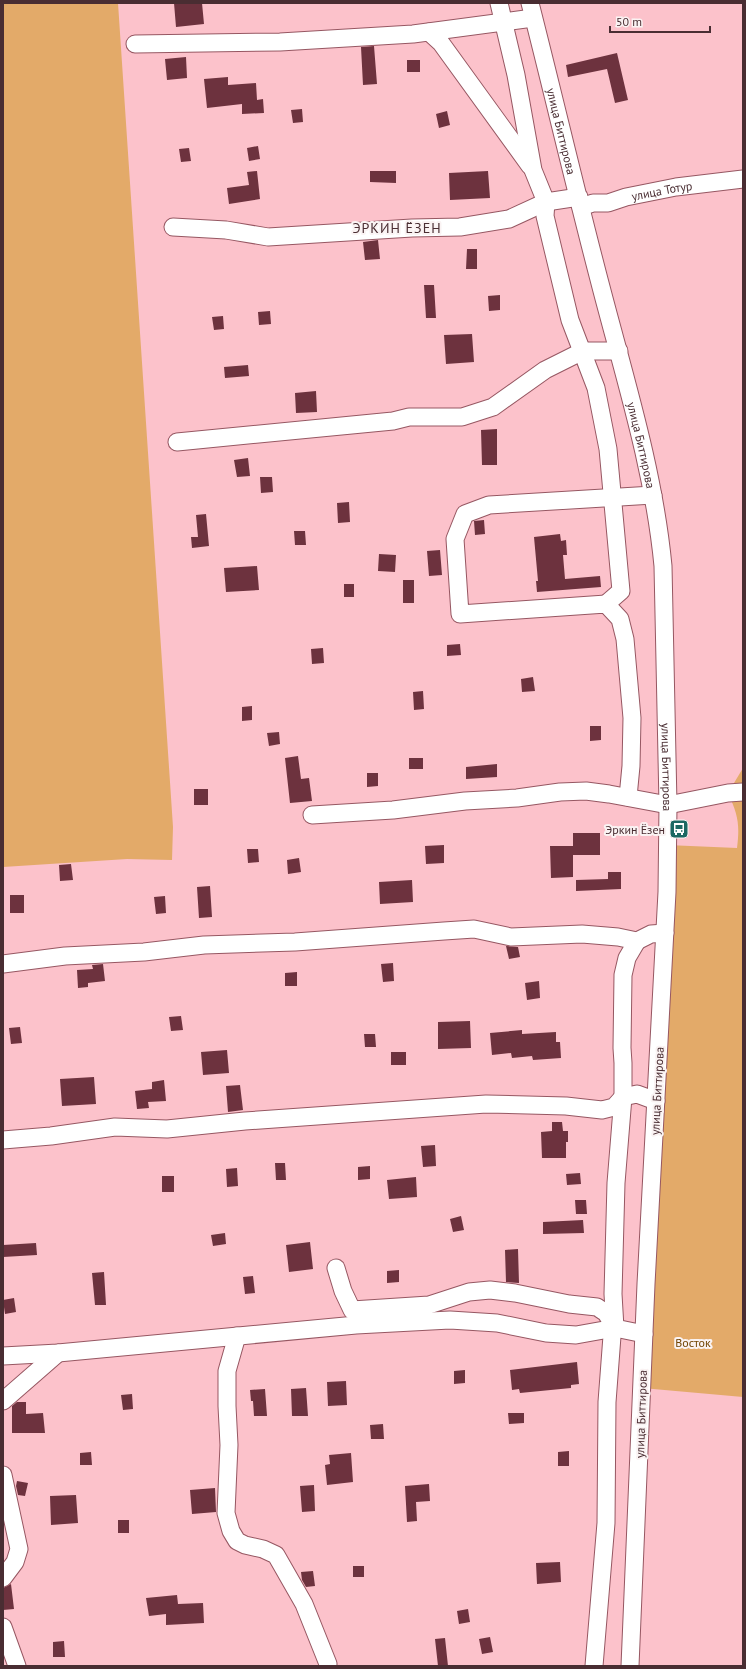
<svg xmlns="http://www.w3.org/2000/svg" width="746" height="1669" viewBox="0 0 746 1669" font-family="'PT Sans',sans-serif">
	<rect width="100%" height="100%" fill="#fcc2cb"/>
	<path fill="#e3aa69" d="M3,3H118L173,827L172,860L127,859L3,867Z
		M743,768V1397L642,1388L667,845L737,848C740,824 738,815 728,793Z"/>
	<path fill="#6d323e" d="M174,3H202L204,24L176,27Z
		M374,46L377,84L363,85L361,47Z
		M617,53L628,100L615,103L607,69L568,77L566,65Z
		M186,57L187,78L167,80L165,59Z
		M407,60H420V72H407Z
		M228,77V85L256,83L257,100L263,99L264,113L242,114V104L207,108L204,79Z
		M302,109L303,122L293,123L291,110Z
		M447,111L450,125L439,128L436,114Z
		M258,146L260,159L249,161L247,148Z
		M189,148L191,161L181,162L179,149Z
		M257,171L260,199L229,204L227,188L249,185L247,172Z
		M370,171H396V183L370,182Z
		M488,171L490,198L450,200L449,173Z
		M378,240L380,259L365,260L363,242Z
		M467,249H477V269H466Z
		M424,285H434L436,318H426Z
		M500,295V310L489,311L488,296Z
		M270,311L271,324L259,325L258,312Z
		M223,316L224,329L214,330L212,317Z
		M472,334L474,362L446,364L444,335Z
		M248,365L249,376L225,378L224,367Z
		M316,391L317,412L296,413L295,393Z
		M497,429V465H482L481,430Z
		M248,458L250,476L237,477L234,460Z
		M260,477H272L273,492L261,493Z
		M349,502L350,522L338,523L337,503Z
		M206,514L209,546L192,548L191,537H198L196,515Z
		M484,520L485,534L475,535L474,521Z
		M294,531H305L306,545H295Z
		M560,534L561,541L566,540L567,555H563L565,579L600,576L601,587L537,592L536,581H538L534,537Z
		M440,550L442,575L429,576L427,551Z
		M379,554L396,555L395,572L378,571Z
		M257,566L259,590L226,592L224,568Z
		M403,580H414V603H403Z
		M344,584H354V597H344Z
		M460,644L461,655L447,656V645Z
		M323,648L324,663L312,664L311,649Z
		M533,677L535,691L522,692L521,679Z
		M423,691L424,709L414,710L413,692Z
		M252,706V720L242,721V707Z
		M590,726H601V740L590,741Z
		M279,732L280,744L269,746L267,733Z
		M298,756L301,779L309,778L312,801L290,803L285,758Z
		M409,758H423V769H409Z
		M497,764V777L466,779V767Z
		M367,773H378V786L367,787Z
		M194,789H208V805H194Z
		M573,833H600V855H573Z
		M444,845V863L426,864L425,846Z
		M550,846H573V877L551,878Z
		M247,849H258L259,862L248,863Z
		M299,858L301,872L288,874L287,860Z
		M71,864L73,880L60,881L59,865Z
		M608,872H621V889L576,891V880L608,879Z
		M412,880L413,902L380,904L379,882Z
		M210,886L212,917L199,918L197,887Z
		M10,895H24V913H10Z
		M165,896L166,913L156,914L154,897Z
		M506,946L518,947L520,957L509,959Z
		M393,963L394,981L383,982L381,964Z
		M103,964L105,981L88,983V987L78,988L77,970L93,969L92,965Z
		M297,972V986H285V973Z
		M539,981L540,998L527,1000L525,983Z
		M181,1016L183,1030L171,1031L169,1017Z
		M470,1021L471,1048L438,1049V1022Z
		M20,1027L22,1043L11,1044L9,1028Z
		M522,1030V1034L556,1032V1042H560L561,1058L533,1060L532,1056L512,1058L511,1053L492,1055L490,1033Z
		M364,1034H375L376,1047H365Z
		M227,1050L229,1073L203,1075L201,1052Z
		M391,1052H406V1065H391Z
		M94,1077L96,1104L62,1106L60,1079Z
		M164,1080L166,1101L148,1102L149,1108L137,1109L135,1091L152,1089V1082Z
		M240,1085L243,1110L228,1112L226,1086Z
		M552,1122H562L563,1131H568V1142H566V1158H542L541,1132L552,1131Z
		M435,1145L436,1166L423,1167L421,1146Z
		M275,1163H285L286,1180H276Z
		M370,1166V1179L358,1180V1167Z
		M237,1168L238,1186L227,1187L226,1169Z
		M580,1173L581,1184L567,1185L566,1174Z
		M162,1176H174V1192H162Z
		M416,1177L417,1197L389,1199L387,1180Z
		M575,1200H586L587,1214H576Z
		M461,1216L464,1230L453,1232L450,1219Z
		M583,1220L584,1233L543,1234V1222Z
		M225,1233L226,1244L213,1246L211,1235Z
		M310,1242L313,1269L289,1272L286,1245Z
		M36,1243L37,1255L3,1257V1245Z
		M518,1249L519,1283L506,1282L505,1250Z
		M399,1270V1282L387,1283V1271Z
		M104,1272L106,1305H95L92,1273Z
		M253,1276L255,1293L245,1294L243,1277Z
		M14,1298L16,1312L5,1314L3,1300Z
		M577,1362L579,1384L571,1385V1388L520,1393L519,1389L512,1390L510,1370Z
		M465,1370V1383L454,1384V1371Z
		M346,1381L347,1405L328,1406L327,1382Z
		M306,1388L308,1416H292L291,1389Z
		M265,1389L267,1416H254L253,1401H251L250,1390Z
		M132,1394L133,1409L123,1410L121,1395Z
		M17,1402H26V1414L43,1413L45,1433H12V1406Z
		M508,1413H524V1423L509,1424Z
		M383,1424L384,1439H371L370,1425Z
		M569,1451V1466H558V1452Z
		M91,1452L92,1465H80V1453Z
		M351,1453L353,1482L327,1485L325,1465L330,1464L329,1455Z
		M17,1481L28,1483L25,1496L18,1495L16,1486Z
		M429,1484L430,1501L416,1502L417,1521L407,1522L405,1486Z
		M314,1485L315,1511L302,1512L300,1486Z
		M215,1488L216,1512L192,1514L190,1490Z
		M76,1495L78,1523L51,1525L50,1496Z
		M118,1520H129V1533H118Z
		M560,1562L561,1582L537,1584L536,1563Z
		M353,1566H364V1577H353Z
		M313,1571L315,1586L306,1587L302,1580L301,1572Z
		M11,1584L14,1609L3,1610V1588Z
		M177,1595L178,1604L203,1603L204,1623L166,1625V1614L149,1616L146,1598Z
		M468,1609L470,1622L459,1624L457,1611Z
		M490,1637L493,1652L482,1654L479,1639Z
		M445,1638L448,1666H438L435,1639Z
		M64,1641L65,1657H53V1642Z"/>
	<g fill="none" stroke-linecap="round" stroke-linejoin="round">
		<defs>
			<g id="minor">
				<path d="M499,3L516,75L533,170L546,202L545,216L570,320L596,388L608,449L621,591L606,604"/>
				<path id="s1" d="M530,3C554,97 576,192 601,287C625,379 654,471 663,566L668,805L667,892L646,1284L630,1666"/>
				<path d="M429,32L441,43L530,166"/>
				<path d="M135,44L280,42L413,34L533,18"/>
				<path id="s2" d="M581,207L593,203H608L626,197L676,187L743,179"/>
				<path d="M173,227L226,230L268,237L412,228L460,227L509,219L546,202L579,197"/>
				<path d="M177,442L393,421L409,417H462L493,407L545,370L583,351H619"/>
				<path d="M628,797L631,766L632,718L625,639L620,619L606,604L460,614L455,539L465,514L489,505L653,495"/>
				<path d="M312,815L393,810L465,801L517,798L560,792L586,791L609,794L668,805L728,793L743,792"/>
				<path d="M3,964L65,956L144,952L204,945L295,942L444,931L474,929L511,937L582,934L618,937L637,941L651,934L665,933"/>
				<path d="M3,1140L51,1136L115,1127L167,1129L245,1121L486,1104L566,1106L602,1110L614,1107L623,1097L637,1094L656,1101"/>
				<path d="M336,1268L343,1291L352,1310L429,1305L469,1292L490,1290L515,1293L569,1304L597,1307L606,1313L615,1328"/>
				<path d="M237,1336L227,1371V1406L229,1445L226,1513L231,1531L237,1541L245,1545L263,1549L276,1555L304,1604L328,1664"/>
				<path d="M3,1356L58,1353L356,1325L450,1320L497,1323L546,1333L576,1335L615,1328L644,1334"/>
				<path d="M3,1401L58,1353"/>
				<path d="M3,1475L19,1549L15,1562L3,1578"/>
				<path d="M3,1627L17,1666"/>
				<path d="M594,1666L606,1523L607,1402L612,1336L615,1328L613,1294L616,1183L623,1097V1063L622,1048L623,975L627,958L637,941"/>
			</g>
		</defs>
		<use href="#minor" stroke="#965762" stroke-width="19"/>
		<use href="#minor" stroke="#fff" stroke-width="17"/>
	</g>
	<defs>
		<symbol id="bus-square" viewBox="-11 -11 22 22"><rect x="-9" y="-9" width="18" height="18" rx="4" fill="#1c6863" stroke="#faf3f3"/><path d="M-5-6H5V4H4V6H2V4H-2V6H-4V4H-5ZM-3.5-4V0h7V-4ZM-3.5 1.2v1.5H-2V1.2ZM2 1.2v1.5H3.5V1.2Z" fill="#fff"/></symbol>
	</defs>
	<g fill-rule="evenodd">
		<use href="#bus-square" x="668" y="818" width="22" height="22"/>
	</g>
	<g text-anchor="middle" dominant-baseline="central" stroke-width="4" stroke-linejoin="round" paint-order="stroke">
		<g font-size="12" fill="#492d32" stroke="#faf3f3">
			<text stroke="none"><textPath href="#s1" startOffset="132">улица Биттирова</textPath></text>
			<text stroke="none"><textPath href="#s2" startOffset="83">улица Тотур</textPath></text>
			<text stroke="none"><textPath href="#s1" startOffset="456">улица Биттирова</textPath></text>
			<text stroke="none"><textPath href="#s1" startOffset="780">улица Биттирова</textPath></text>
			<text transform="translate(657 1091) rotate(-87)">улица Биттирова</text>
			<text transform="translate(641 1414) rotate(-88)">улица Биттирова</text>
		</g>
		<g font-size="12" fill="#492d32" stroke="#faf3f3" text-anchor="end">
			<text x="665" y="829">Эркин Ёзен</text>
		</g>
		<g font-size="12" fill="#734706" stroke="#faf3f3">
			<text x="693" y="1342">Восток</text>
		</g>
		<g font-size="14" letter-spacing="1" fill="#492d32" stroke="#faf3f3">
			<text x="397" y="228">ЭРКИН ЁЗЕН</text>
		</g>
	</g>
	<rect width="746" height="1669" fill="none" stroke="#492d32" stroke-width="8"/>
	<path d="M610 26v6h100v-6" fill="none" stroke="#492d32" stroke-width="2"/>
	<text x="616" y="26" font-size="12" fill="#492d32" stroke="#faf3f3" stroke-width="3" paint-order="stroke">50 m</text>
</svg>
